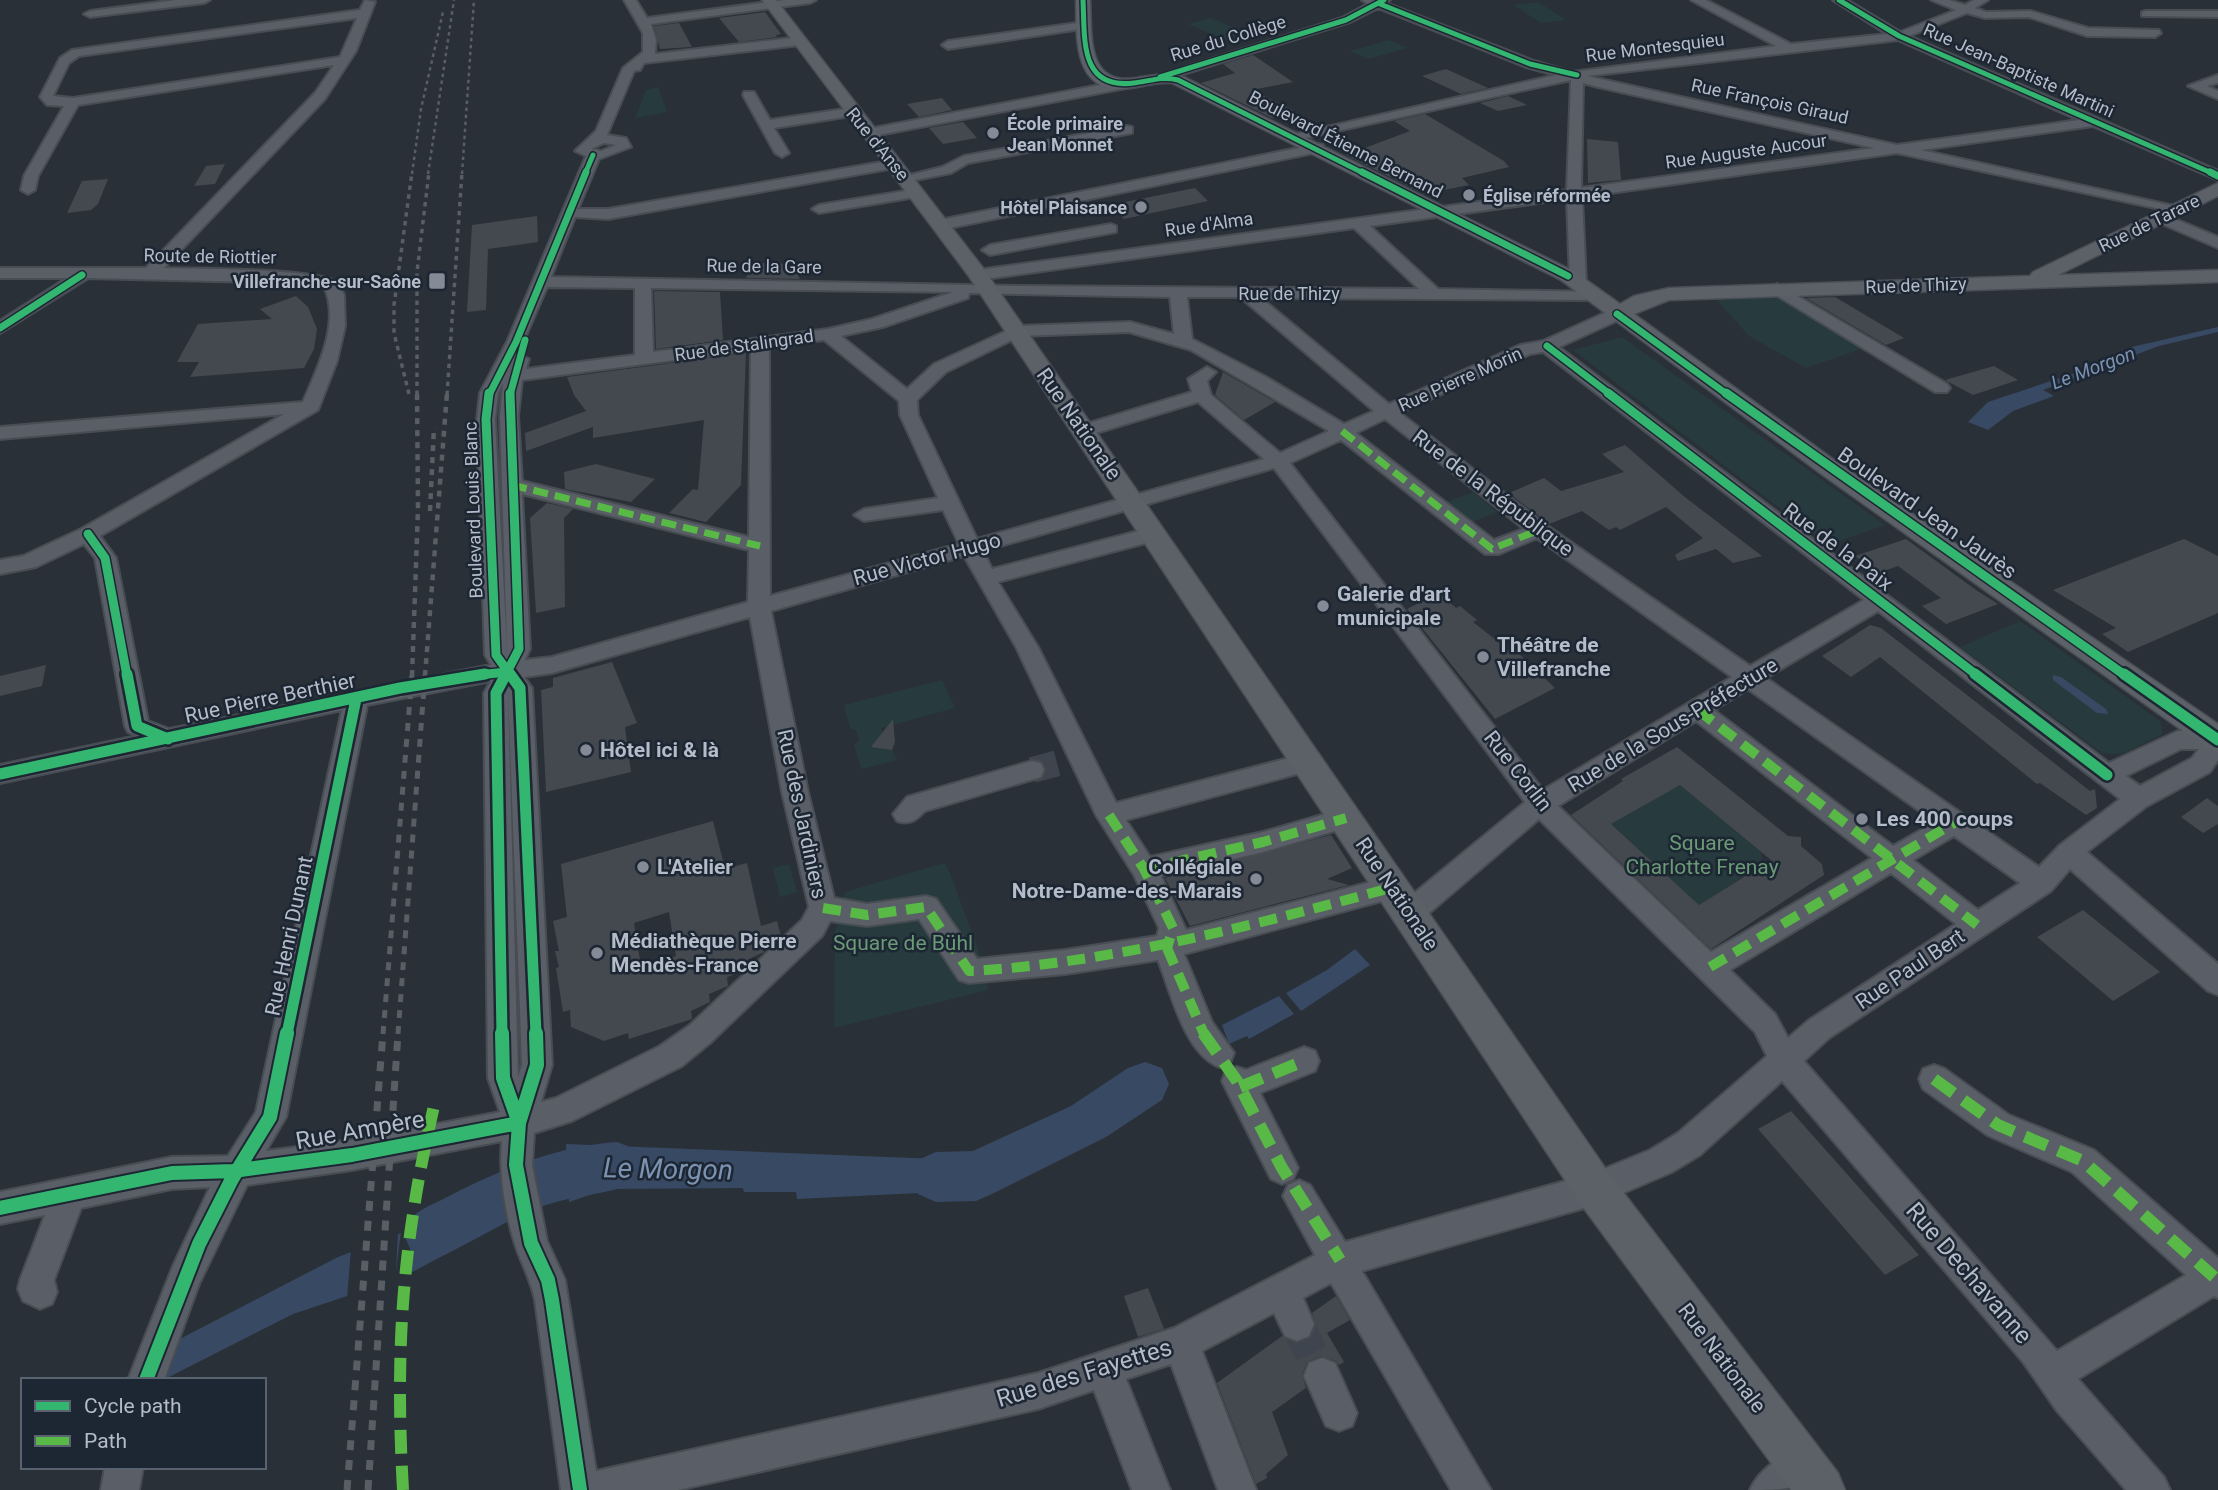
<svg xmlns="http://www.w3.org/2000/svg" width="2218" height="1490" viewBox="0 0 2218 1490" font-family="Roboto,sans-serif">
	<rect width="100%" height="100%" fill="#2a3038"/>
	<path fill="#273a3e" d="M1538,2L1566,20L1541,23L1514,5Z
		M1211,18L1247,33L1225,40L1188,24Z
		M1389,40L1408,48L1368,59L1350,51Z
		M658,87L667,112L635,118L646,90Z
		M1776,296L1861,349L1806,368L1749,336L1716,299Z
		M1622,337L1885,525L1828,545L1573,350Z
		M1473,492L1497,512L1470,523L1445,503Z
		M2020,621L2160,721L2163,734L2122,754L2102,753L1960,647Z
		M942,680L955,708L881,728L884,735L876,743L880,748L891,747L897,760L861,769L854,745L859,740L856,730L850,728L844,705Z
		M1673,779L1761,852L1763,864L1699,905L1611,824L1655,799Z
		M789,864L797,892L780,897L773,868Z
		M941,864H945L950,873L980,955L988,990L834,1028L835,932L845,892Z"/>
	<path fill="#384963" d="M2218,327V332L2159,346L2043,390L2054,396L2013,411L1988,430L1968,422L1988,402L2099,365L2132,347Z
		M2053,675L2061,677L2106,709L2108,714L2097,713L2053,680Z
		M1355,949L1370,965L1301,1011L1286,993L1327,970Z
		M1279,996L1294,1014L1249,1039L1247,1036L1229,1044L1222,1025Z
		M566,1144L963,1160L992,1153L980,1190L797,1199L796,1192H744L743,1188L607,1189L569,1202Z
		M473,1189L480,1236L401,1278L293,1314L163,1380L174,1342L338,1257L425,1224Z"/>
	<path fill="#2a3038" d="M415,1225L409,1279L347,1299L351,1249L398,1233L396,1271L401,1231Z"/>
	<g fill="none" stroke-linecap="round" stroke-linejoin="round">
		<path fill="#384963" fill-rule="evenodd" d="M1145,1062L1162,1068L1169,1084L1162,1100L1106,1137L994,1193L976,1201L936,1202L918,1194L911,1177L918,1160L936,1152L973,1151L1071,1106L1128,1068Z
			M617,1142L635,1149L642,1166L635,1183C607,1195 575,1195 546,1205C505,1219 470,1245 430,1261L412,1253L404,1235C406,1229 409,1220 413,1216C422,1208 436,1203 447,1197C499,1170 558,1146 617,1142Z"/>
	</g>
	<path fill="#444950" fill-rule="evenodd" d="M765,12L781,34L776,35L777,37L739,42L719,18Z
		M679,23L692,47L660,49L654,26Z
		M1253,55L1293,82L1252,90L1294,111L1272,118L1201,83L1235,73L1223,64Z
		M1446,69L1488,88L1461,94L1422,76Z
		M1508,96L1527,105L1498,111L1480,103Z
		M942,98L952,110L919,117L907,104Z
		M1425,114L1504,161L1509,167L1462,178L1469,185L1424,194L1346,155L1410,131L1394,121Z
		M963,122L977,138L943,144L929,128Z
		M1587,139L1618,142L1621,180L1588,183Z
		M225,164L215,184L194,186L206,166Z
		M108,179L98,204L91,210L67,213L82,181Z
		M1195,188L1208,201L1124,219L1110,205Z
		M537,216L538,242L488,249L486,310L467,312L472,225Z
		M753,263L792,264L800,279L746,278Z
		M654,291L720,292L723,340L656,349Z
		M296,296L308,307L317,329L314,349L304,368L190,377L199,362H177L198,324L272,319L260,309Z
		M1835,297L1904,338L1886,345L1806,298Z
		M746,353L741,485L706,522L669,513L693,489L698,490L704,420L593,438V427L526,451L525,433L586,411L574,395L567,377Z
		M1994,366L2018,380L1973,395L1945,380Z
		M1223,372L1275,402L1244,420L1215,395Z
		M1625,445L1686,498L1762,556L1733,563L1716,549L1678,561L1675,555L1703,538L1666,507L1620,530L1616,527L1609,530L1582,511L1549,524L1509,493L1544,478L1561,491L1624,472L1602,454Z
		M596,464L655,479L631,502L565,489L564,472Z
		M547,503L573,509L564,518L565,607L536,613L530,518Z
		M1906,539L1976,590L1998,604L1946,624L1922,606L1941,598L1898,566L1878,573L1855,556Z
		M2184,539L2218,556V613L2128,652L2102,634L2116,628L2053,590Z
		M1439,593L1456,608L1460,606L1477,620L1473,622L1515,655L1518,653L1555,688L1495,719L1407,609Z
		M1870,625L1881,628L2090,791L2095,789L2097,808L2086,815L2040,783L2037,784L1880,657L1851,677L1822,656Z
		M612,662L637,723L625,727L631,772L546,792L541,690L553,687V678Z
		M46,665L42,686L0,696V676Z
		M893,719L895,742L892,750L871,747Z
		M1677,747L1788,836L1801,837V846L1822,864L1824,875L1711,949L1571,815L1623,781L1621,779ZM1680,785L1771,860L1699,905L1611,824Z
		M2207,798L2218,806V824L2203,833L2181,817Z
		M713,821L725,869L747,863L761,926L777,921L781,936L762,945L764,952L745,961L746,969L742,972L727,977L728,986L709,994L710,1002L691,1011L692,1019L629,1039L628,1033L604,1041L571,1027L570,1010L563,1012L556,968L559,967L555,951H559L553,921L567,917L561,864ZM669,912L676,956L641,967L634,923Z
		M1331,835L1352,868L1327,879L1349,885L1190,926L1165,878Z
		M2083,910L2160,972L2113,1001L2037,937Z
		M1791,1111L1919,1255L1885,1275L1758,1129Z
		M1148,1288L1164,1329L1138,1337L1124,1296Z
		M1336,1296L1350,1320L1327,1333L1344,1362L1339,1365L1336,1361L1321,1356L1307,1362L1302,1375L1306,1388L1272,1412L1288,1455L1266,1474L1267,1478L1256,1484L1217,1383L1282,1336L1296,1343L1310,1338L1316,1325L1312,1313Z"/>
	<g fill="none" stroke-linecap="round" stroke-linejoin="round">
		<path stroke="#3f454e" stroke-width="26" stroke-dasharray="26 13" stroke-linecap="butt" d="M1032,770L1070,760"/>
		<path stroke="#3f454e" stroke-width="33" stroke-dasharray="33 17" stroke-linecap="butt" d="M1297,1324L1322,1376"/>
		<defs>
			<path id="minor" d="M176,0H210L204,3L90,17L84,14L90,11Z
				M365,0L375,2L356,51L325,99L164,268C192,269 323,268 338,283L344,295L345,326L337,361L318,410L100,536L116,558L148,721L169,729L491,665L485,655L477,419L480,393L507,342L586,156L575,151L596,131L623,68L643,52V33L624,0H636L647,18L784,0H816L810,3L651,24L656,40L655,54L800,37L806,41L800,45L644,63L640,70L634,71L607,135L626,138L631,147L599,159L578,209H608L894,160L901,164L894,168L608,219L575,217L551,277L1022,286L1419,289L1354,228L978,280L970,275L978,270L1567,190L1571,80L1291,141L1289,138L1296,134L1556,75L1526,67L1378,8L1350,22L1164,80L1154,77L1342,18L1368,4L1362,0H1390L1386,3L1534,61L1572,72L1776,46L1691,0H1706L1791,44L1887,34L1833,0H1847L1900,32L1956,10L1931,0H1949L1965,5L1974,0H1988L1975,8L1986,12L2030,11L2088,28L2159,30L2161,33L2155,37L2087,36L2029,17L1985,18L1967,13L1909,36L2218,171V180L2093,126L1921,150L2174,206L2179,207V213L1897,153L1582,197L1586,283L1578,288L1570,283L1567,199L1370,226L1438,289L1598,292V298L1592,300L1261,298L1389,404L1520,345L1543,341L1611,310H1623L1625,314L1623,318L1559,347L2109,763L2178,731H2218V760L2210,772L2147,806L2087,852L2218,964V995L2208,991L2070,869L2051,891L1829,1038L1804,1061L2057,1351L2186,1275L2072,1172L1987,1135L1923,1089L1919,1079L1923,1069L1934,1065L1945,1069L2009,1115L2094,1150L2218,1258V1298L2214,1296L2078,1379L2164,1477L2170,1490H2126L2057,1411L2023,1362L1782,1081L1700,1155L1672,1172L1595,1205L1362,1271L1491,1490H1451L1331,1283L1303,1298L1314,1324L1309,1336L1297,1341L1285,1336L1274,1313L1202,1351L1256,1490H1218L1171,1364L1126,1379L1170,1490H1132L1094,1390L1038,1409L678,1490H561L535,1300C531,1280 521,1263 515,1244C505,1212 499,1174 502,1141L352,1170L247,1185L199,1284L164,1380H128L173,1266L210,1187L172,1189L81,1208L54,1280L57,1292L52,1304L40,1309L23,1301L18,1289L20,1280L45,1215L0,1224V1192L172,1157L228,1156L256,1112L342,710L0,783V765L137,736L128,732L125,726L95,558L84,544L36,567L0,574V560L23,556L81,529L284,414L0,439V427L303,402C317,369 341,322 324,287L304,283L88,278L0,333V321L67,278H0V268H146L315,93L334,65L78,105L38,176L35,190L28,194L21,190L24,176L64,106L47,105L40,97L60,58L72,50L360,10ZM357,18L340,57L73,98L53,96L69,63L79,56ZM1898,40L2079,120L1897,145L1587,76ZM1583,83L1598,87L1874,148L1581,188ZM604,143L616,145L601,151L591,149ZM547,287L635,288V355L526,369L529,359L518,354ZM651,288L953,292L872,319L828,329L653,352ZM969,293L1170,297L1174,334L1130,322L1017,326L934,364L907,389L841,336L883,327L968,298ZM1187,297H1240L1374,411L1344,424L1266,377L1192,339ZM1129,332L1191,350L1329,431L1280,453L1211,395L1207,381L1216,372L1207,367L1188,379L1192,392L1076,427L1074,431L1083,437L1198,402L1264,459L977,539L918,415L917,400L946,372L1020,336ZM824,340L899,401L900,415L938,498L864,509L854,515L864,521L943,510L959,544L770,596L769,347ZM751,350L749,537L522,481L518,416L522,380ZM1543,352L1864,600L1750,666L1546,525L1400,413L1530,354ZM503,383L500,416L507,650L495,419L498,393ZM1385,419L1524,529L1494,540L1356,433ZM1341,440L1485,554H1499L1537,538L1732,677L1543,790L1290,463ZM1274,468L1525,802L1401,904L1397,912L1401,920L1411,923L1421,920L1539,819L1755,1032L1767,1056L1678,1133L1650,1150L1594,1173L1345,1242L1310,1185L1299,1180L1288,1185L1283,1196L1315,1255L1174,1328L1038,1373L596,1471L565,1280L547,1241L532,1165L534,1133L572,1121L682,1066L710,1043L822,936L830,921L867,926L919,919L959,980L969,983L1065,974L1158,960C1171,992 1184,1053 1219,1067L1230,1063L1234,1053L1212,1022L1184,954L1404,895L1408,887L1404,879L1394,876L1186,930L1161,876L1263,852L1355,825L1359,818L1355,811L1346,808L1263,832L1150,857L1126,820L1308,771L1317,769L1320,762L1317,755L1308,753L1116,803L1038,647L998,582L1161,539L1164,534L1154,527L992,569L983,551ZM522,494L749,550L748,602L552,657L525,660L530,649ZM964,556L1016,647L1096,815L1134,875L1159,928L1157,936L1065,950L977,959L936,899L926,896L867,904L834,898L808,792L771,611ZM1878,611L2120,799L2060,845L2039,867L1766,678ZM750,617L782,792L809,907L802,920L690,1025L660,1046L556,1098L541,1102L552,1065L532,688L524,677L552,673ZM491,681L484,693L488,1078L500,1112L352,1140L266,1151L286,1117L367,705ZM1748,689L1935,822L1893,846L1714,710ZM508,692L522,1065L518,1077L508,693ZM1696,721L1872,858L1711,952L1558,806ZM2181,749H2199L2192,758L2140,786L2126,776ZM1954,836L2020,883L1978,910L1913,860ZM1891,873L1956,924L1809,1020L1788,1038L1775,1014L1730,970Z
				M2146,11H2218V17L2142,16V12Z
				M1084,22L1088,24V28L948,49L942,45L948,41Z
				M2218,75V83L2207,86L2218,91V99L2188,86Z
				M1121,81L1127,85L1126,88L868,137L861,133L868,129Z
				M744,92H754L770,120L851,108L858,112L851,116L774,128L789,153L782,157L775,153L743,95Z
				M1127,126L1132,127V133L968,163L951,173L905,182L898,178L942,167L964,156Z
				M1318,144L1323,145V151L940,230L932,225L940,220Z
				M917,189L922,190V196L819,213L812,209L819,205Z
				M2158,212L2218,237V248L2153,220V214Z
				M1111,224L1116,226V232L990,255L982,250L990,245Z
				M1777,284L1947,384L1950,388L1947,392H1935L1771,292L1769,289Z
				M1032,761L1041,763L1044,770L1041,777L925,811C915,821 910,825 897,821L893,814L907,797Z
				M1304,1047L1315,1051L1319,1061L1315,1071L1260,1093L1298,1168L1293,1179L1282,1184L1271,1179L1222,1081L1226,1071L1237,1067L1246,1070Z
				M1322,1358L1335,1363L1357,1413L1352,1426L1339,1431L1326,1426L1304,1376L1309,1363Z
				M1803,1446L1816,1452L1822,1465C1808,1490 1781,1490 1750,1490C1759,1469 1782,1455 1803,1446Z
				M105,1467H143L139,1490H101Z"/>
			<path id="major" d="M762,0H776L983,268L1610,1175L1838,1473L1845,1490H1791L1580,1203L968,275Z
				M1076,0H1090C1092,35 1086,86 1136,78C1153,75 1166,72 1184,77L1575,272L1620,304L1634,296L1669,288L2030,276L2033,272L2218,183V196L2058,275L2218,270V282L1669,300L1634,314L1838,463L2218,724V752L2207,748L1820,473L1561,280L1172,83C1153,81 1136,90 1117,89C1072,86 1077,33 1076,0Z"/>
		</defs>
		<use href="#minor" stroke="#484c53" stroke-width="4"/>
		<use href="#major" stroke="#484c55" stroke-width="3"/>
		<use href="#minor" fill="#5a5e66" fill-rule="evenodd"/>
		<use href="#major" fill="#5c6168" fill-rule="evenodd"/>
		<path stroke="#595d64" stroke-width="2.5" stroke-dasharray="3.5 3.5" stroke-linecap="butt" d="M412,174L421,109L443,12
			M428,174L454,0
			M462,174L474,0"/>
		<path stroke="#595d64" stroke-width="3.5" stroke-dasharray="4.5 4.5" stroke-linecap="butt" d="M409,394L394,333V305L412,172
			M417,395V272L429,172
			M447,395L462,172"/>
		<path stroke="#595d64" stroke-width="4.5" stroke-dasharray="6 6" stroke-linecap="butt" d="M430,511L434,427
			M412,676L418,509L417,393
			M425,676L447,393"/>
		<path stroke="#595d64" stroke-width="5" stroke-dasharray="8 8" stroke-linecap="butt" d="M383,1034L412,674
			M398,1034L425,674"/>
		<path stroke="#595d64" stroke-width="7" stroke-dasharray="10 10" stroke-linecap="butt" d="M347,1490L383,1033
			M368,1490L398,1033"/>
		<path stroke="#58b947" stroke-width="7" stroke-dasharray="15 7" stroke-linecap="butt" d="M1342,431L1492,549L1539,530
			M512,485L760,546"/>
		<path stroke="#58b947" stroke-width="10" stroke-dasharray="18 10" stroke-linecap="butt" d="M1698,710L1977,925
			M1109,815L1144,869L1173,928L1167,948
			M1144,869L1263,842L1346,818
			M823,908L867,915L926,907L969,971H975C1119,961 1255,925 1394,887
			M1167,948L1204,1034
			M1710,967L1954,823"/>
		<path stroke="#58b947" stroke-width="12" stroke-dasharray="24 12" stroke-linecap="butt" d="M1203,1033L1237,1081L1282,1168L1340,1260
			M1934,1079L1998,1125L2083,1161L2214,1277
			M1240,1087L1304,1061
			M403,1490C395,1350 402,1243 434,1106"/>
		<defs>
			<path id="cycleway-far4" d="M1083,0C1085,39 1079,90 1134,83C1150,81 1162,76 1178,80L1365,174
				M1839,0L1899,36L2214,174
				M1380,4L1530,64L1577,75
				M1160,77L1346,20L1384,0
				M585,174L593,155"/>
			<path id="cycleway-far3" d="M1362,172L1568,276
				M2210,172L2218,176
				M1617,314L1728,395
				M0,328L82,275
				M1547,346L1611,395
				M489,395L516,342L586,172
				M510,395L525,340"/>
			<path id="cycleway-far2" d="M489,393L486,419L496,655L511,676
				M1608,393L1978,676
				M1726,393L2126,676
				M88,534L105,558L127,676
				M468,676L507,672
				M505,676L519,649L510,393"/>
			<path id="cycleway-far1" d="M127,674L137,726L168,739
				M510,674L520,688L536,1034
				M1975,674L2107,775
				M2124,674L2218,740
				M0,774L400,688L485,674
				M287,1034L356,699
				M502,1034L496,693L506,674"/>
			<path id="cycleway" d="M502,1033L503,1078L519,1123
				M536,1033L537,1065L519,1123L516,1165L531,1243L548,1280L552,1300L580,1490
				M0,1208L172,1173L233,1171L352,1155L519,1123
				M146,1380L199,1244L232,1179L270,1117L287,1033"/>
		</defs>
		<use href="#cycleway-far4" stroke="#1d2633" stroke-width="8"/>
		<use href="#cycleway-far3" stroke="#1d2633" stroke-width="10"/>
		<use href="#cycleway-far2" stroke="#1d2633" stroke-width="12"/>
		<use href="#cycleway-far1" stroke="#1d2633" stroke-width="16"/>
		<use href="#cycleway" stroke="#1d2633" stroke-width="18"/>
		<use href="#cycleway-far4" stroke="#33b770" stroke-width="5"/>
		<use href="#cycleway-far3" stroke="#33b770" stroke-width="7"/>
		<use href="#cycleway-far2" stroke="#33b770" stroke-width="9"/>
		<use href="#cycleway-far1" stroke="#33b770" stroke-width="11"/>
		<use href="#cycleway" stroke="#33b770" stroke-width="14"/>
	</g>
	<g fill="#848b96" stroke="#1d2633" stroke-width="2.5">
		<circle cx="993" cy="133" r="7"/>
		<circle cx="1469" cy="195" r="7"/>
		<circle cx="1141" cy="207" r="7"/>
		<rect x="428" y="272" width="18" height="18" rx="3.5"/>
		<circle cx="1323" cy="606" r="7"/>
		<circle cx="1483" cy="657" r="7"/>
		<circle cx="586" cy="750" r="7"/>
		<circle cx="1862" cy="819" r="7"/>
		<circle cx="643" cy="867" r="7"/>
		<circle cx="1256" cy="879" r="7"/>
		<circle cx="597" cy="953" r="7"/>
	</g>
	<g text-anchor="middle" dominant-baseline="central" stroke-width="5" stroke-linejoin="round" paint-order="stroke">
		<g font-size="18" fill="#b4bcc9" stroke="#1d2633">
			<text transform="translate(1228 38) rotate(-17)">Rue du Collège</text>
			<text transform="translate(1655 47) rotate(-7)">Rue Montesquieu</text>
			<text transform="translate(2019 70) rotate(24)">Rue Jean-Baptiste Martini</text>
			<text transform="translate(1770 101) rotate(12)">Rue François Giraud</text>
			<text transform="translate(878 144) rotate(51)">Rue d'Anse</text>
			<text transform="translate(1346 144) rotate(27)">Boulevard Étienne Bernand</text>
			<text transform="translate(1746 151) rotate(-8)">Rue Auguste Aucour</text>
			<text transform="translate(2149 223) rotate(-26)">Rue de Tarare</text>
			<text transform="translate(1209 224) rotate(-8)">Rue d'Alma</text>
			<text transform="translate(210 256) rotate(1)">Route de Riottier</text>
			<text transform="translate(764 266) rotate(1)">Rue de la Gare</text>
			<text transform="translate(1916 285) rotate(-2)">Rue de Thizy</text>
			<text x="1289" y="293">Rue de Thizy</text>
			<text transform="translate(744 345) rotate(-8)">Rue de Stalingrad</text>
			<text transform="translate(1460 379) rotate(-24)">Rue Pierre Morin</text>
			<text transform="translate(473 510) rotate(-92)">Boulevard Louis Blanc</text>
		</g>
		<g font-size="18" font-weight="bold" fill="#b4bcc9" stroke="#1d2633" text-anchor="start">
			<text x="1007" y="123">École primaire<tspan x="1007" dy="21">Jean Monnet</tspan></text>
			<text x="1483" y="195">Église réformée</text>
			<text x="1127" y="207" text-anchor="end">Hôtel Plaisance</text>
			<text x="421" y="281" text-anchor="end">Villefranche-sur-Saône</text>
		</g>
		<g font-size="19" font-style="italic" fill="#7c92b1" stroke="#1d2633">
			<text transform="translate(2093 368) rotate(-21)">Le Morgon</text>
		</g>
		<g font-size="21" fill="#b4bcc9" stroke="#1d2633">
			<text transform="translate(1079 424) rotate(55)">Rue Nationale</text>
			<text transform="translate(1493 493) rotate(37)">Rue de la République</text>
			<text transform="translate(1927 513) rotate(35)">Boulevard Jean Jaurès</text>
			<text transform="translate(1838 547) rotate(37)">Rue de la Paix</text>
			<text transform="translate(927 559) rotate(-15)">Rue Victor Hugo</text>
			<text transform="translate(270 698) rotate(-12)">Rue Pierre Berthier</text>
			<text transform="translate(1673 725) rotate(-31)">Rue de la Sous-Préfecture</text>
			<text transform="translate(1518 771) rotate(52)">Rue Corlin</text>
			<text transform="translate(802 814) rotate(78)">Rue des Jardiniers</text>
			<text transform="translate(1397 894) rotate(56)">Rue Nationale</text>
			<text transform="translate(289 936) rotate(-78)">Rue Henri Dunant</text>
			<text transform="translate(1910 969) rotate(-34)">Rue Paul Bert</text>
			<text transform="translate(1722 1358) rotate(53)">Rue Nationale</text>
		</g>
		<g font-size="21" font-weight="bold" fill="#b4bcc9" stroke="#1d2633" text-anchor="start">
			<text x="1337" y="594">Galerie d'art<tspan x="1337" dy="24">municipale</tspan></text>
			<text x="1497" y="645">Théâtre de<tspan x="1497" dy="24">Villefranche</tspan></text>
			<text x="600" y="750">Hôtel ici &amp; là</text>
			<text x="1876" y="819">Les 400 coups</text>
			<text x="657" y="867">L'Atelier</text>
			<text x="1242" y="867" text-anchor="end">Collégiale<tspan x="1242" dy="24">Notre-Dame-des-Marais</tspan></text>
			<text x="611" y="941">Médiathèque Pierre<tspan x="611" dy="24">Mendès-France</tspan></text>
		</g>
		<g font-size="21" fill="#6b9a76" stroke="#1d2633">
			<text x="1702" y="843">Square<tspan x="1702" dy="24">Charlotte Frenay</tspan></text>
			<text x="903" y="943">Square de Bühl</text>
		</g>
		<g font-size="24" fill="#b4bcc9" stroke="#1d2633">
			<text transform="translate(360 1130) rotate(-10)">Rue Ampère</text>
			<text transform="translate(1969 1273) rotate(49)">Rue Dechavanne</text>
			<text transform="translate(1084 1373) rotate(-17)">Rue des Fayettes</text>
		</g>
		<g font-size="28" font-style="italic" fill="#7c92b1" stroke="#1d2633">
			<text transform="translate(668 1169) rotate(1)">Le Morgon</text>
		</g>
	</g>
	<rect x="21" y="1378" width="245" height="91" fill="#1d2633" stroke="#59626f" stroke-width="2"/>
	<rect x="35" y="1401" width="35" height="10" fill="#33b770" stroke="#59626f" stroke-width="2"/>
	<text x="84" y="1413" font-size="21" fill="#b4bcc9">Cycle path</text>
	<rect x="35" y="1436" width="35" height="10" fill="#58b947" stroke="#59626f" stroke-width="2"/>
	<text x="84" y="1448" font-size="21" fill="#b4bcc9">Path</text>
</svg>
